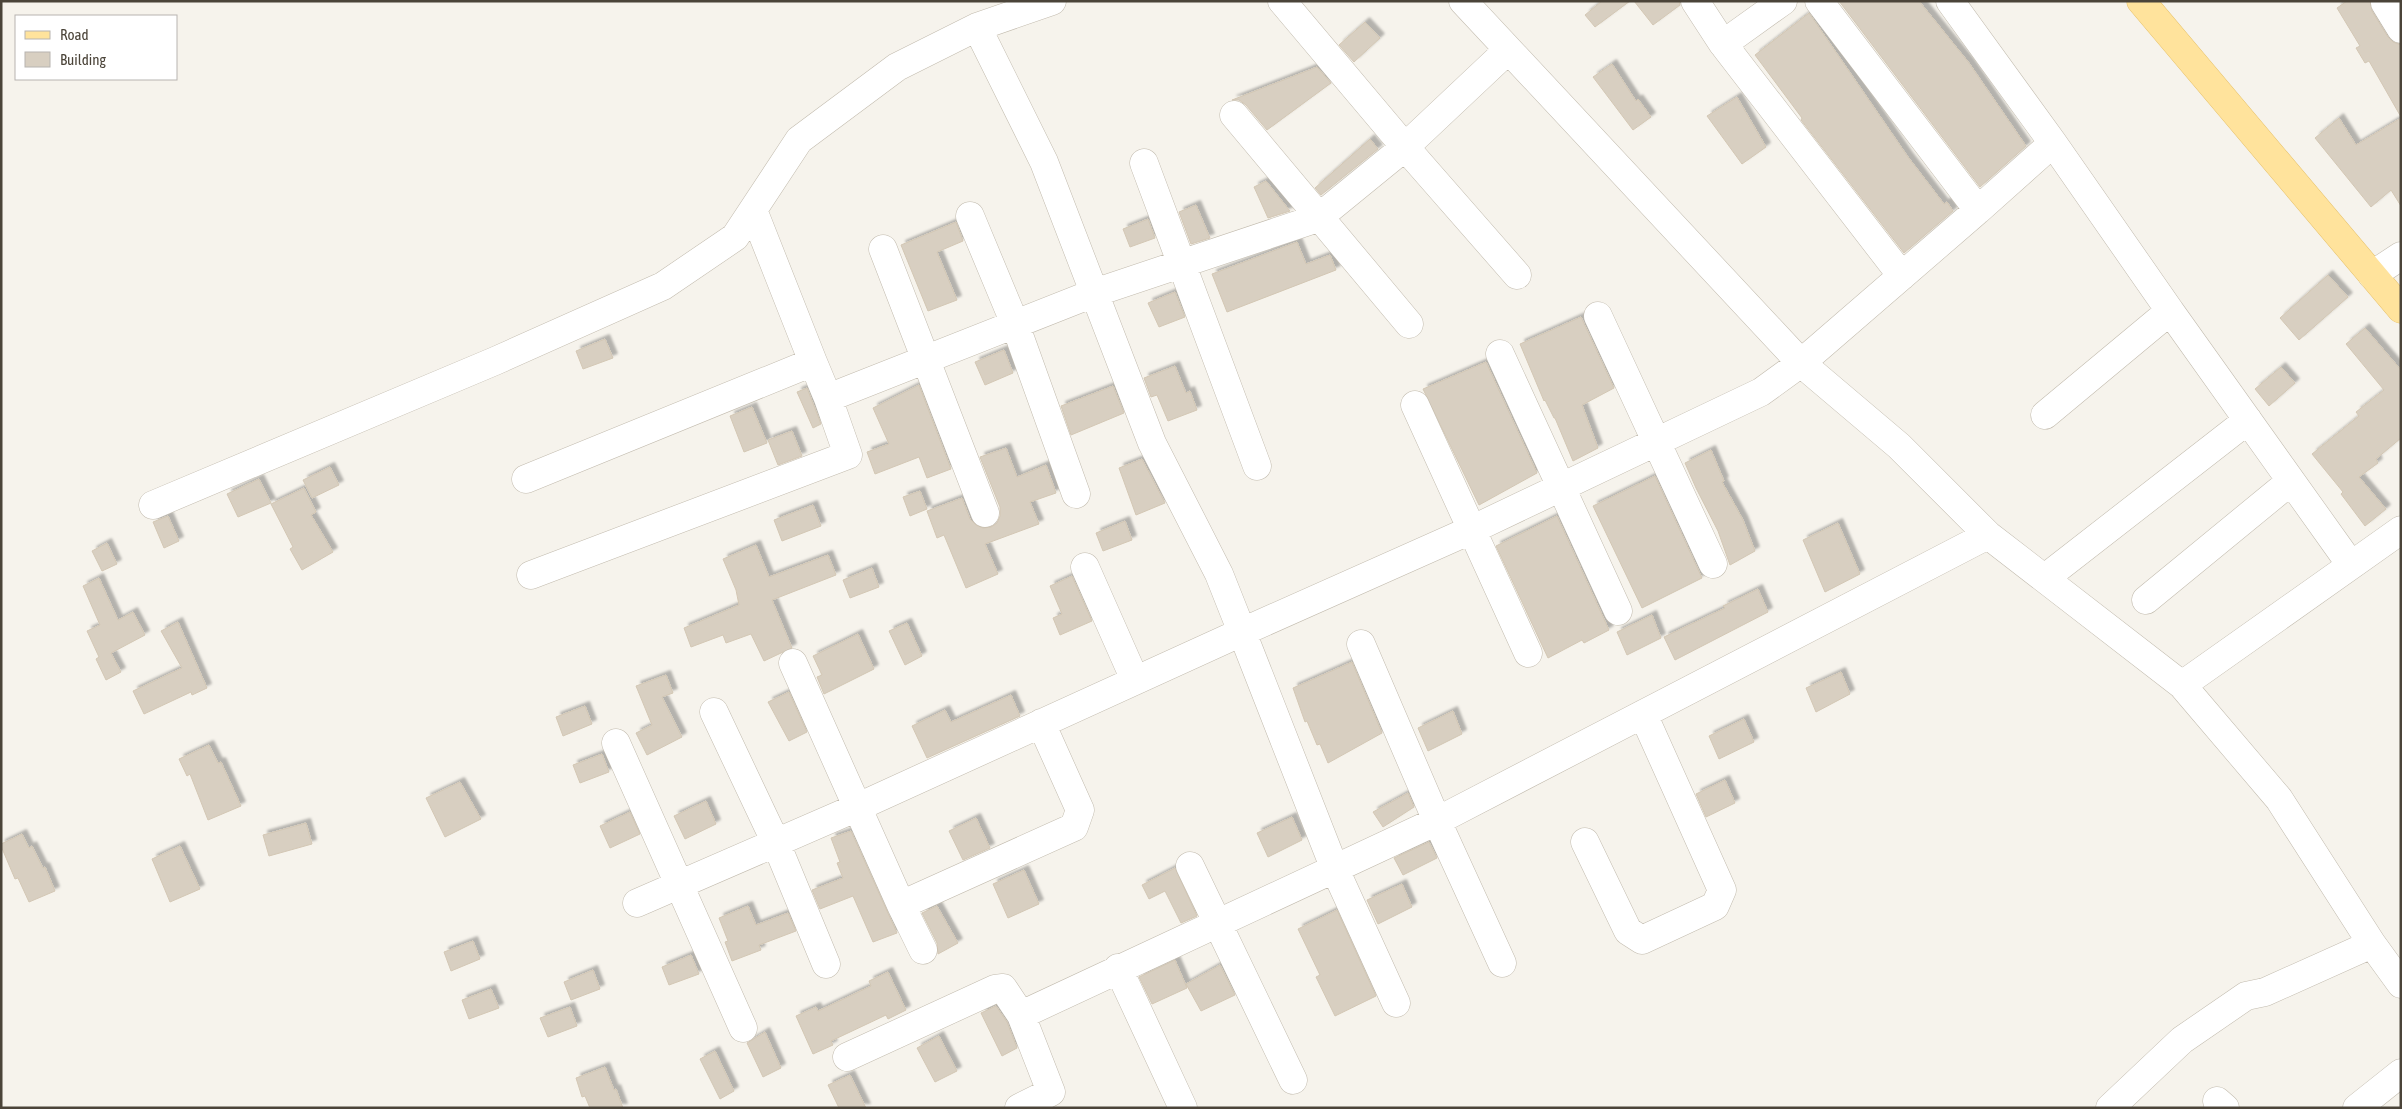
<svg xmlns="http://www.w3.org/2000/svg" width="2402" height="1109" viewBox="0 0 2402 1109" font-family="'Asap Condensed',sans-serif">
	<defs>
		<filter id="shadow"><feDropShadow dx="4.5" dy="-4.5" stdDeviation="1" flood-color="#0004"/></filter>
	</defs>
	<rect width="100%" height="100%" fill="#f6f3ec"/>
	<path fill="#d8cfc1" stroke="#d3c7b4" filter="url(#shadow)" d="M1602,1H1630L1595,27L1585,15Z
		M1634,1H1679L1680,5L1653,25Z
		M1839,1H1919L1969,63L2026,146L1980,187Z
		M2347,1H2370L2372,11L2388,37L2393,42L2401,45V117L2369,61L2365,63L2356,48L2360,46L2337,8Z
		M1809,13L1908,157L1944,204L1947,202L1953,211L1904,253L1801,120L1802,118L1755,55Z
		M1365,22L1380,38L1354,62L1339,45Z
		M1612,64L1636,101L1638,99L1651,117L1633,130L1593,77Z
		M1317,67L1331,83L1267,130L1246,105L1239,100H1232Z
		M1737,97L1766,147L1742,164L1707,116Z
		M2339,118L2356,145L2401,118V206L2391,190L2371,207L2315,138Z
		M1370,139L1378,149L1321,195L1315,188Z
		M1266,181L1290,211L1268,218L1254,187Z
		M1196,205L1210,238L1191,244L1179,212Z
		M1148,219L1155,238L1130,247L1123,229Z
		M956,222L963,241L937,252L957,300L928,311L901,245Z
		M1297,242L1306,264L1330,255L1336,270L1227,312L1212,274Z
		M2328,275L2348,297L2299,340L2280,318Z
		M1175,292L1185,317L1159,327L1148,303Z
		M1581,317L1614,388L1582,405L1598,448L1573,461L1555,418H1554L1545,400L1544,401L1520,344Z
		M2365,328L2401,370V438L2376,459L2378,463L2359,477L2386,509L2365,526L2341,494L2343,492L2312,454L2359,416L2356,412L2384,390L2346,344Z
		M605,339L613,358L583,369L576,351Z
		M1004,350L1013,373L985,385L975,362Z
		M1486,362L1537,473L1479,505L1423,389Z
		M1175,366L1186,393L1190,391L1197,410L1168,421L1157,395L1151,397L1144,378Z
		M2281,367L2295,383L2269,406L2255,389Z
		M919,385L951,469L927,478L919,457L875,474L867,452L889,444L873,408Z
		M1113,386L1124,413L1071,435L1061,406Z
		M807,388L821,424L813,428L797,392Z
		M752,407L767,443L744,452L730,416Z
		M792,431L802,456L778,465L768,440Z
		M1006,448L1017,477L1046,465L1056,493L1030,502L1039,524L985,544L998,574L966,588L944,535L937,538L927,511L962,498L970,519L976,525L983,528L991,527L997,523L1000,516V507L980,457Z
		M1711,450L1724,481L1722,482L1743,520L1755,551L1730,565L1718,531L1696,488L1685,463Z
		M1142,459L1165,503L1136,515L1119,468Z
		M330,467L339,485L312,498L303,480Z
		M1655,476L1702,578L1642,608L1593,506Z
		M259,479L271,503L238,517L227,494Z
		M304,488L316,512L311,515L333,552L302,570L290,549L293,547L271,504Z
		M920,491L927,509L910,516L903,497Z
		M813,505L821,526L782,541L774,520Z
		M168,516L179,541L164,548L153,522Z
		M1557,516L1609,630L1584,643L1582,640L1548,658L1496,546Z
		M1125,521L1132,540L1103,551L1096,533Z
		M1838,523L1860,574L1825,592L1803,540Z
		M107,543L117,564L102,571L92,551Z
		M756,545L769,577L828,555L836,575L772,600L792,648L781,653L764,661L751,634L726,643L723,635L691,647L684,628L739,605L736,590L723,559Z
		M872,568L879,587L850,598L843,580Z
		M1072,576L1092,621L1060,635L1053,618L1062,614L1050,586Z
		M99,578L118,620L133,612L145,635L111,653L121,672L106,680L96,659L99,657L87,631L100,625L83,586Z
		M1758,589L1768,612L1675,660L1664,637L1725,608L1723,606Z
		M1652,615L1661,638L1627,655L1617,632Z
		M178,622L207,688L192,695L191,692L144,714L133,691L182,668L161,631Z
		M907,623L922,656L905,665L889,631Z
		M858,634L874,669L824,694L817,677L822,675L813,656Z
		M1352,662L1382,733L1328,763L1320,744L1317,745L1307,721L1305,722L1293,688Z
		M1841,672L1850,694L1816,712L1806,688Z
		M666,675L673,693L662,697L682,737L647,755L636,733L652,725L636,686Z
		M789,692L807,732L789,741L768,702Z
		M1011,695L1020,716L927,758L912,726L945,710L951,722Z
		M585,706L592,724L563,736L556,717Z
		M1453,711L1462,734L1428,751L1418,728Z
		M1744,719L1754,742L1719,759L1709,736Z
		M209,745L218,763L221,762L241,806L208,820L190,774L187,776L179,759Z
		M602,754L609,772L580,783L573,765Z
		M1725,780L1735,803L1706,817L1696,794Z
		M460,782L481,819L445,837L426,798Z
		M1408,793L1414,807L1383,827L1373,812Z
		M706,801L716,824L685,839L674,816Z
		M630,812L640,834L610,848L600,826Z
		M1292,817L1302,840L1268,857L1257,833Z
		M976,818L990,848L963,860L949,831Z
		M306,823L312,844L269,856L263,835Z
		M851,831L897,933L873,942L853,896L820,909L812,890L843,878L837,863L840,862L831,838Z
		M22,834L29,848L32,846L43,868L45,867L55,891L29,902L18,878L15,879L1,846V844Z
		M1429,842L1437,858L1403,875L1394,858Z
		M180,846L200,889L170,902L152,859Z
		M1175,868L1197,916L1181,923L1165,891L1149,899L1142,885Z
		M1024,870L1039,904L1008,918L993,884Z
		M1402,884L1412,907L1378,924L1367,900Z
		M748,906L756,925L788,913L796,931L759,945L761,950L732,961L725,942L728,941L719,918Z
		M937,906L958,943L938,954L937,943L922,913Z
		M1337,910L1376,996L1335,1016L1316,977L1320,975L1298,929Z
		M473,941L480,959L451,971L444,952Z
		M691,955L699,974L669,985L662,967Z
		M1175,960L1187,988L1152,1004L1139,977Z
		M1220,965L1235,995L1201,1011L1186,984Z
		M593,970L600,989L571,1000L564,982Z
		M888,972L906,1010L888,1019L886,1015L831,1041L833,1045L813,1054L796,1016L816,1007L818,1011L871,986L869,981Z
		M491,989L499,1008L469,1019L462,1000Z
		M996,1006L1007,1022L1017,1048L1002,1056L981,1013Z
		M570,1007L577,1026L548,1037L540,1018Z
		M765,1032L781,1068L763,1077L747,1043Z
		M939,1036L957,1071L935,1082L917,1048Z
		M715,1051L734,1091L720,1099L700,1059Z
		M605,1067L614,1090L616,1089L623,1108H590L585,1096L582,1097L576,1078Z
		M850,1075L866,1108H839L828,1085Z"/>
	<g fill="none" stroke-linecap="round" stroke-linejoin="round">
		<defs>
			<path id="minor" d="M1282,1L1405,147L1508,50
				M1463,1L1801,363L1899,446L1988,535L2182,685L2279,799L2372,944
				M1695,1L1723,44
				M1783,1L1723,44L1902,276
				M1819,1L1978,210L2053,143L1950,1
				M2385,3L2401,29
				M977,27L1044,162L1152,443L1219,574L1242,632L1471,530L1761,392L1801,363L1978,210
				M1234,115L1409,324
				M2053,143L2170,311
				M1144,163L1257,466
				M753,210L813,362
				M970,216L1015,324L1076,494
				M883,249L985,513
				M2372,275L2401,256
				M1598,316L1713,564
				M1500,354L1618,611
				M1415,405L1528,653
				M2045,415L2170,311L2351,565
				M526,479L813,362L828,398
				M153,505L495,361L663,286L735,237L799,140L897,67L977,27L1052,1
				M1085,567L1135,680
				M531,575L848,455L828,398L1094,293L1318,218L1405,147L1517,275
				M2045,578L2248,420
				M2146,600L2291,481
				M1361,644L1437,821L1502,963
				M793,663L901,905L1074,827L1080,810L1041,723
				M2182,685L2401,530
				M714,712L776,843L826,964
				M616,743L743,1028
				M1585,842L1628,931L1642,940L1715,906L1722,890L1643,714
				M1190,866L1293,1080
				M637,903L858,807L1242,632L1334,867L1396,1003
				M901,905L923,950
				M1118,968L1183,1108
				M1021,1015L1437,821L1988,535
				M847,1057L995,989L1003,988L1021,1015L1051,1092L1019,1108
				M2217,1101L2225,1108
				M2110,1108L2182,1040L2246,996L2265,992L2372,944L2401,984
				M2357,1108L2401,1073"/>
			<path id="major" d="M2141,1L2401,309"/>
		</defs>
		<use href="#minor" stroke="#c2bbae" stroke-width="29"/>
		<use href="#major" stroke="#e6c16a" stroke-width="29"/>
		<use href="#minor" stroke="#fff" stroke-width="28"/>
		<use href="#major" stroke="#ffe39c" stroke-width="28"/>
	</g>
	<rect width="2402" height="1109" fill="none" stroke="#4b4439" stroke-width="5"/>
	<rect x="15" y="15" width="162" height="65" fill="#ffffff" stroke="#b7b4b0"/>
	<rect x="25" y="31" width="25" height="8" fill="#ffe39c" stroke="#b7b4b0"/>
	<text x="60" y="40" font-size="15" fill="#4b4439">Road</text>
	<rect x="25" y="52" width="25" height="15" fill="#d8cfc1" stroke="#b7b4b0"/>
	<text x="60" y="65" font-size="15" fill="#4b4439">Building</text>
</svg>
